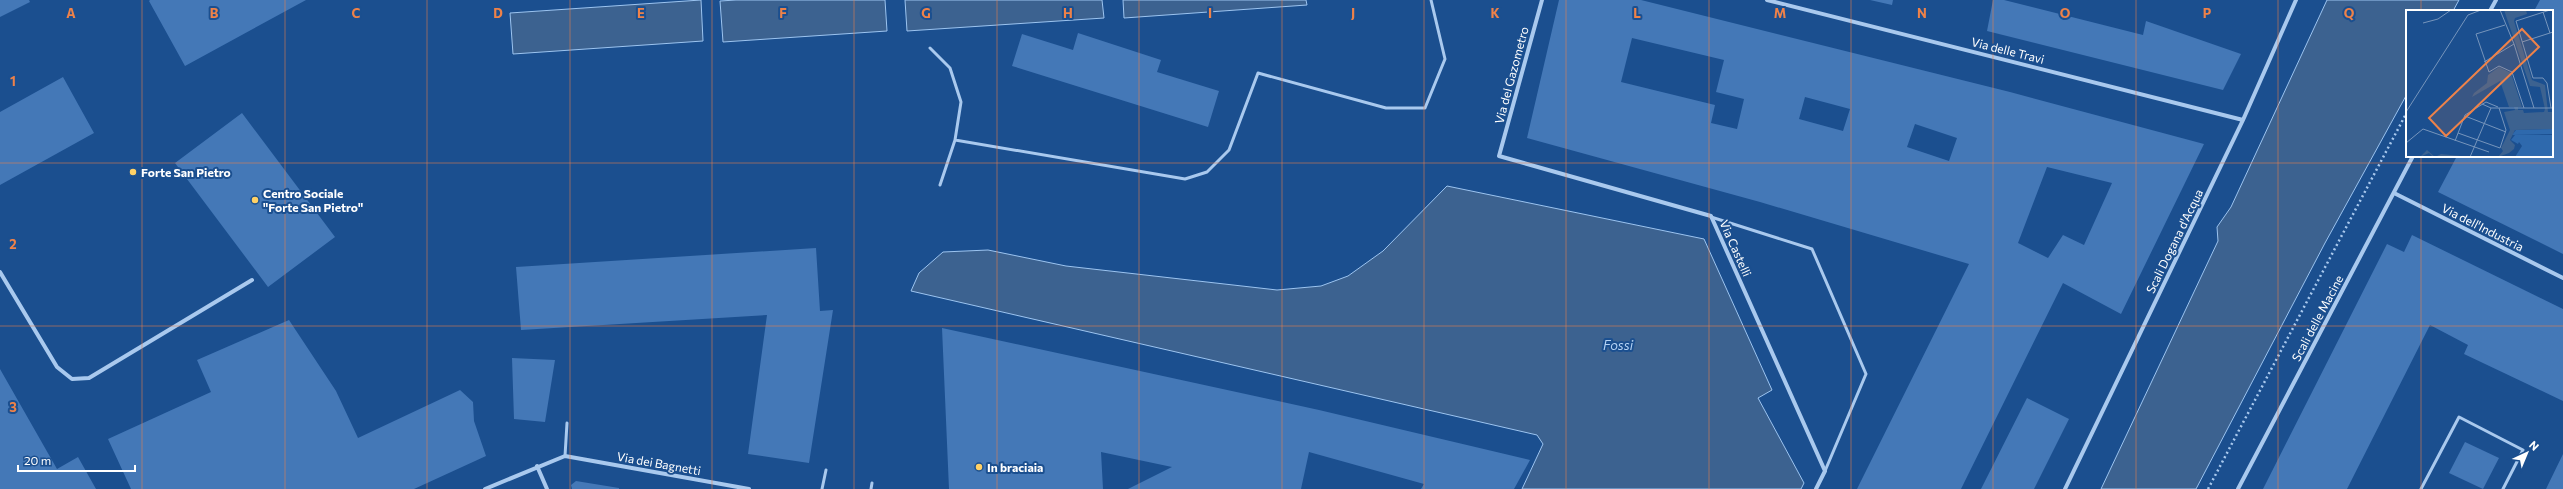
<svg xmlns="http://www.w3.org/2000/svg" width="2563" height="489" viewBox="0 0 2563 489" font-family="Commissioner,sans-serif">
	<rect width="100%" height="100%" fill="#1b4f8f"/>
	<path fill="#3c6290" stroke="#9cc4f0" d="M701,0L703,41L513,54L510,13Z
		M736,0H885L887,31L723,42L720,1Z
		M905,0H1102L1104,18L907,31Z
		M1123,0H1306L1307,5L1124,18Z
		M2327,0H2459L2453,11H2407V94L2325,243L2196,489H2101L2218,241L2217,227L2231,207Z
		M1447,186L1704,239L1772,390L1758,398L1804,483L1801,489H1522L1543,444L1537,435L911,291L919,273L943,252L988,250L1066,266L1277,290L1321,286L1348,276L1383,251Z"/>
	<path fill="#4478b7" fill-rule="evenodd" d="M0,0H29L30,2L0,17Z
		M150,0H306L185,66L149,1Z
		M1559,0H1641L2010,92L2204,144L2121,314L2063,283L1961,489H1857L1969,264L1760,202L1527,138ZM1632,38L1724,60L1716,92L1744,99L1737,129L1711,123L1715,105L1621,82ZM1805,97L1850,109L1843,131L1799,119ZM1915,124L1957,138L1949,161L1907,147ZM2047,167L2112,183L2084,245L2063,235L2048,258L2018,243Z
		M1870,0H1893L1892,5Z
		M1993,0H2004L2143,35L2146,21L2241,54L2223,90L1987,31Z
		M2540,0H2563V254L2438,192L2457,156H2552V11H2534Z
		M1078,33L1161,60L1157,72L1219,91L1208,127L1012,66L1022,34L1073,50Z
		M63,77L94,133L0,185V112Z
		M242,113L335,237L268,287L175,163Z
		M2412,235L2563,309V401L2464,354L2468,345L2430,325L2347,489H2263L2387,244L2404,252Z
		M816,248L820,311L833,310L809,463L748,454L767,315L521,330L516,267Z
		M289,320L336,391L358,438L460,390L473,402L474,421L486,456L414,489H131L108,439L211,392L197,360Z
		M942,328L1319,410L1530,460L1514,489H1421L1424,484L1309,452L1301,489H1128L1172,467L1101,452L1103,489H949Z
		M512,358L555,360L545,422L514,419Z
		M0,369L57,469L78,457L96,489H0Z
		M2027,398L2069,419L2034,489H1981Z
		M2465,442L2499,458L2483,489L2449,473Z
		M2563,454V489H2546Z
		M576,481L619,488V489H572L571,485Z"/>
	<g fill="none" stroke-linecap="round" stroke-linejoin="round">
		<path stroke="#a9c9ee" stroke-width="2.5" stroke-dasharray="2 3" stroke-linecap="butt" d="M2208,489L2407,112"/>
		<path stroke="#a9c9ee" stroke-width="3" d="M930,48L950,68L961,102L955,140
			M940,185L955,140L1185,179L1207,172L1229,150L1258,73L1386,108H1425L1445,59L1431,0
			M1711,217L1812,249L1866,374L1825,471
			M565,456L567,423
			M822,489L826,470
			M871,489L872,483
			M2421,489L2459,417L2523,450L2503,489"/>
		<path stroke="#a9c9ee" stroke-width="4" d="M1542,0L1499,156L1711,216L1825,471L1816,489
			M1767,0L2243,120
			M2490,11L2496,0
			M2394,193L2563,278
			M0,272L57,367L72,379L89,378L252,280
			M537,466L547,489
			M485,489L565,456L749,489
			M2065,489L2243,120L2296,0
			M2238,489L2413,156"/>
	</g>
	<path fill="none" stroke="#ee8249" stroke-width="1" stroke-opacity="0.55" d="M142,0V489M285,0V489M427,0V489M570,0V489M712,0V489M854,0V489M997,0V489M1139,0V489M1282,0V489M1424,0V489M1566,0V489M1709,0V489M1851,0V489M1993,0V489M2136,0V489M2278,0V489M2421,0V11M2421,156V489M0,163H2563M0,326H2563"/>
	<g fill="#ffd166" stroke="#1b4f8f" stroke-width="1.5">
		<circle cx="133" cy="172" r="4"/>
		<circle cx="255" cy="200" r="4"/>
		<circle cx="979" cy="467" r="4"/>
	</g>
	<g text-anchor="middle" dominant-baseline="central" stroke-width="4" stroke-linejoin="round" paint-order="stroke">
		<g font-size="12" fill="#fff" stroke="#1b4f8f">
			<text transform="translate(2008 50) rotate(14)">Via delle Travi</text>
			<text transform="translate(1511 75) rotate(-75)">Via del Gazometro</text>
			<text transform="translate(2483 227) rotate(27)">Via dell'Industria</text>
			<text transform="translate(2174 241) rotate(-64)">Scali Dogana d'Acqua</text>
			<text transform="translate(1736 248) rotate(66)">Via Castelli</text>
			<text transform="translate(2317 318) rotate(-62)">Scali delle Macine</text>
			<text transform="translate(659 463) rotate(10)">Via dei Bagnetti</text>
		</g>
		<g font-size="12" font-weight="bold" fill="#fff" stroke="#1b4f8f" text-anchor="start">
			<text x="141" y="172">Forte San Pietro</text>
			<text x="263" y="193">Centro Sociale<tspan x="263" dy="14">"Forte San Pietro"</tspan></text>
			<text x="987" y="467">In braciaia</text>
		</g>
		<g font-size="13" font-style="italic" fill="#b5d3f5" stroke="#1b4f8f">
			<text x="1618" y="345">Fossi</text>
		</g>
	</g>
	<g transform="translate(2406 10)">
		<rect width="147" height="147" fill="#1b4f8f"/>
		<path d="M147,119V124L106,125L110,120ZM109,125H147V147H109L116,136L113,132L112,134L105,130Z" fill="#2e69ad"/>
		<path d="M98,0H120L121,4L109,8L108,11L126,70L139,75L142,102H147V119L109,120L104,130L109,135L108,139L103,143L92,147L97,141L95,138L104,120L98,102L109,100L108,97H103L94,71L66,87L68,83L81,73L82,65L93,57L105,63L116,97H112V100H117L118,103L138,102L139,99L134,77L124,76ZM21,140L29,147L35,144L65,147H27L23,143L14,147Z" fill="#3c6290"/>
		<path fill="none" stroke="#7695bc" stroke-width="1" d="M94,0L108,34L128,98M144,0L110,11L127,68H137L141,73L145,98M137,2L144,23M17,13L32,9L45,0M99,15L70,24L83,62L93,56L106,62L118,98M116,32L147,22M78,52L108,34M76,94L85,98H147M0,102L62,5L75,0M59,106L100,122M52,123L94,138L100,120L93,98M49,131L59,105L80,92L92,97M0,133L17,119L83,142M64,147L85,98"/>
		<path fill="#ee8249" fill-opacity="0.15" stroke="#ee8249" stroke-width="2" d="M116,19L133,37L40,126L23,108Z"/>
		<rect width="147" height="147" fill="none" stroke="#fff" stroke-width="2"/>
	</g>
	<g font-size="13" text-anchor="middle" font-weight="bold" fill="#ee8249" stroke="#1b4f8f" stroke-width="4" stroke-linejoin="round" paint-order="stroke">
		<text x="71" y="18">A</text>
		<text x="214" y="18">B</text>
		<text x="356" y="18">C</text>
		<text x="498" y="18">D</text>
		<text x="641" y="18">E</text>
		<text x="783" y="18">F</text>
		<text x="926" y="18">G</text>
		<text x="1068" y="18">H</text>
		<text x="1210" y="18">I</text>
		<text x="1353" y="18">J</text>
		<text x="1495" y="18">K</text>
		<text x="1637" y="18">L</text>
		<text x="1780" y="18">M</text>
		<text x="1922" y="18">N</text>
		<text x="2065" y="18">O</text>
		<text x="2207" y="18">P</text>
		<text x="2349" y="18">Q</text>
		<text x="13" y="86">1</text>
		<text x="13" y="249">2</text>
		<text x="13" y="412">3</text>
	</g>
	<g transform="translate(2527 453) rotate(44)" stroke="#1b4f8f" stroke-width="3" paint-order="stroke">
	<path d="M0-3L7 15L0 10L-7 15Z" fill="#ffffff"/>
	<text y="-6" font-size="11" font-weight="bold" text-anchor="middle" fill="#ffffff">N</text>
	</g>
	<path d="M18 465v6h117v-6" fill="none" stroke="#ffffff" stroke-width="2"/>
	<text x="24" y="465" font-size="12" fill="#ffffff" stroke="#1b4f8f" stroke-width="3" paint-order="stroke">20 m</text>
</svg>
